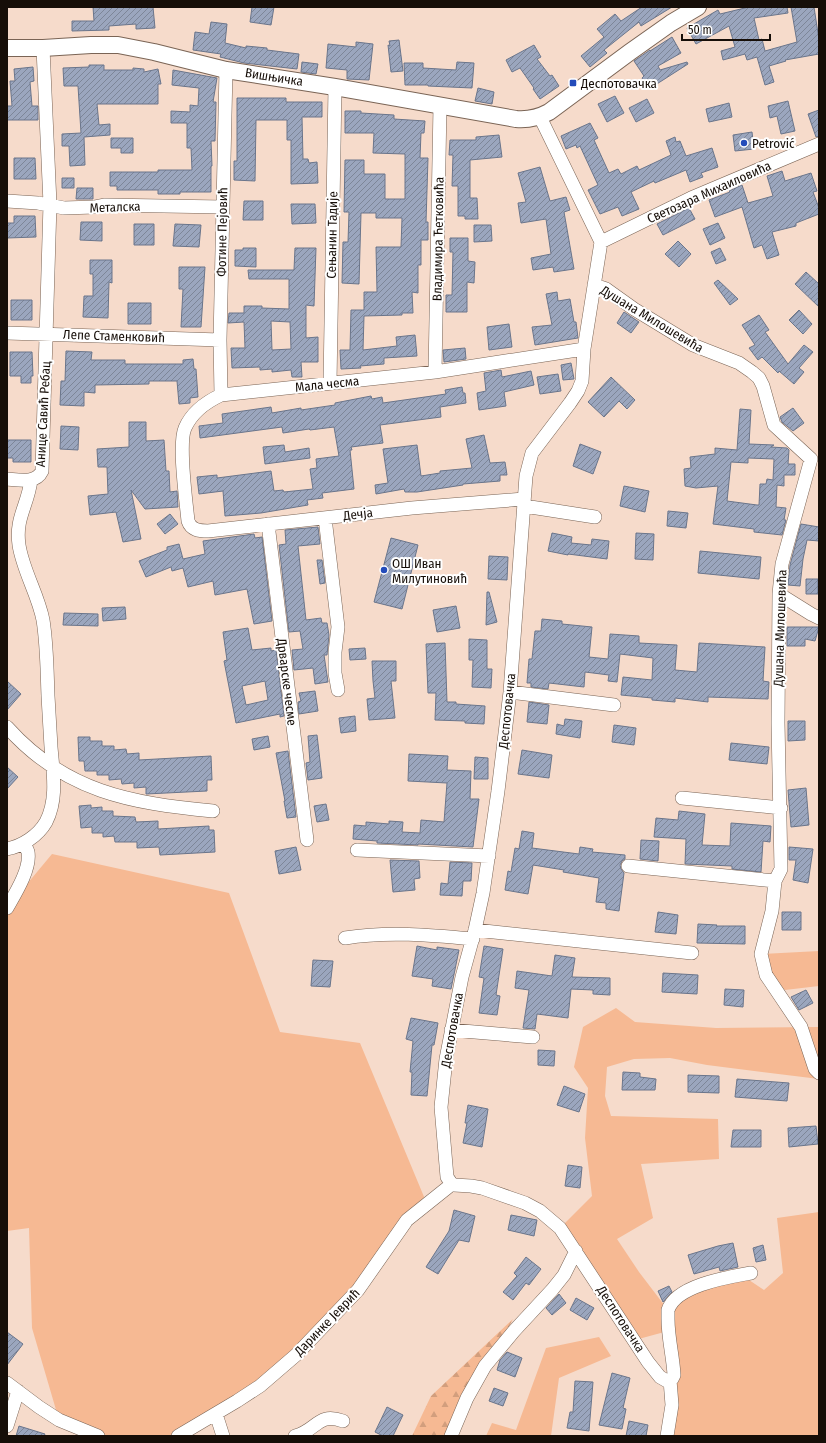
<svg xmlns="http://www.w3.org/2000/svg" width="826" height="1443" viewBox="0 0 826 1443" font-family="'Fira Sans Condensed',sans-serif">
	<defs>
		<pattern id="forest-firs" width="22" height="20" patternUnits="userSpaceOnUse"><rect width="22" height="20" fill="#f6b993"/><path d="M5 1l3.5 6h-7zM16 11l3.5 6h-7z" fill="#d29e7d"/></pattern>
		<pattern id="building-hatch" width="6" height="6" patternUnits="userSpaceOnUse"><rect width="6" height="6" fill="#9ba6be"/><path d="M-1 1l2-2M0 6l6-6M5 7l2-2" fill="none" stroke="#7d8698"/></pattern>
	</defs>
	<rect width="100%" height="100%" fill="#f6dbcb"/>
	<path fill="#f6b993" d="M52,854L229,893L280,1032L360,1043L427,1204L296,1355L178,1436H98L59,1420L32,1328L29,1228L7,1231V908Z
		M819,951V986L785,990L766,975L761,954Z
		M616,1008L635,1022L716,1028L819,1027V1079L707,1065L670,1058L634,1059L607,1067L605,1096L611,1116L718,1119L719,1159L641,1164L653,1218L617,1239L639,1272L668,1310L685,1292L749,1280L764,1290L783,1273L777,1218L819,1212V1436H668V1331L635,1340L560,1228L592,1196L585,1138L588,1088L574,1067L583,1027Z
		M599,1337L611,1356L559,1378L551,1436H486L492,1423L516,1430L546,1348Z"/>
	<path fill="url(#forest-firs)" d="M513,1319L464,1412L453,1436H412L431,1396Z"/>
	<path fill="url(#building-hatch)" stroke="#6a758b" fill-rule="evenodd" d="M93,7H153L155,28L136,29V24L109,26V30L72,31V21H94Z
		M252,7H274L271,25L250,22Z
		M642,7H672L641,26L639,22L604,50L607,53L590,67L581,56L604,37L597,29L615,14L621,21Z
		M749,7H787L788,13L754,18L759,40L762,39L765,51L797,42L791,7H814L819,40V54L785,60L786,61L769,66L774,82L765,85L757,57L747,60L745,54L723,60L721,51L735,47L729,26L696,44L687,28L718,10L720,14Z
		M211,22L227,24L225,43L246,48V46L267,48V50L299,54L297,69L244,63L220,57L221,54L193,50L195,32L209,34Z
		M672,37L681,53L658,66L660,70L687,62L688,64L649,89L642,78L644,76L634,61L650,50V51Z
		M399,40L403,71L391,72L388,45L390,46L389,41Z
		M356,42L373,44L369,80L347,79V70L326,68L328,44L356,47Z
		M534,45L541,57L537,59L550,76L552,75L559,86L540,99L533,89L534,88L520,68L512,72L506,60Z
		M302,62L318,64L316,74L301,72Z
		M457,62L474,63L472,88L428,86V85H405L404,63H423V68L456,70Z
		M89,65H104V70H133V68L144,69V72L158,69L161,84H158V104H97L99,125L110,124V135L84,137L85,165L70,166L69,146H62V134L81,133L78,86H64L63,68L89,67Z
		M33,67L34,81L30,82L32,106H38V120H7V106H12L10,81H15L14,69Z
		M173,70L217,78L213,102H216L215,141H211L212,166H211V192H180V194H158V190H117V186H110V172H158V170H192L191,148H187V123H171V111L190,112V105L198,106L199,88L172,85Z
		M478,88L494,92L492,104L475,101Z
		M615,96L624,113L607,122L598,104Z
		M237,98H286V102H322V117H302L303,159H308L309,163L317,162L318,183L291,184V140H287V120H256L255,181L234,180V161H237Z
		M647,99L654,113L636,122L629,108Z
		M788,101L795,131L781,134L777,116L770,118L768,106Z
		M729,103L732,117L709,122L706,109Z
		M819,110V136L816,137L808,114Z
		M345,111H361V113L394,115V119L425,121L424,133H421L420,158H428L426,222H428V240H421V265H418V293L412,292L413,313H402V315L364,316L363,350L397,346L396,337L415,335L417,356L384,358V364L360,366L361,368L341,369L340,350H350L351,310H364V292H377L376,247H401L402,218H376V213H361L359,284L342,283L343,242H348L349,212H344L345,160H364V174H385V199H405V154L373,153L374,133H345Z
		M590,123L598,138L594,140L609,173L618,169L621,174L637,166L639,170L671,155L666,141L675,137L676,142L680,141L686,156L712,148L718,167L701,173L703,177L690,182L686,170L655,183L654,181L631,192L639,209L622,216L618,207L600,214L588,190L598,185L580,146L577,148L576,145L566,149L561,136Z
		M752,132L754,149L735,151L733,135Z
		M499,135L502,157L470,160V198H477L478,219H465V216H458V186H452L453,155H449L450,140H476V137Z
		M111,138H133V153H121V148H111Z
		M14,158H35L36,179H14Z
		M540,167L550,201L566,197L570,210L564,212L574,269L554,272L553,267L533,270L531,258L551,254L546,219L521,223L518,203L526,202L518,173Z
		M782,171L785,181L811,173L817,191L813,192L819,208V214L796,223V226L772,232L779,255L767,259L762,245L754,248L742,207L715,217L709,200L730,192L729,191L742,185L748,203L773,196L767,176Z
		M62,178H74V188H62Z
		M77,188H93V199H76Z
		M244,201H263V220H243Z
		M291,204H315L316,223L292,224Z
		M689,208L695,219L663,235L657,224Z
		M14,216H35L36,237L7,238V223H14Z
		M81,222H102V241L80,240Z
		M718,223L725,238L710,245L703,229Z
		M134,224H154V245H134Z
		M175,224L201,225L199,247L173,246Z
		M474,225H491L492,241L474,242Z
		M450,238H468V261L475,262L474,283L467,282V312H446V295H452L453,252H450Z
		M678,241L691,254L679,267L665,254Z
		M243,248H256V267L235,266V250H243Z
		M295,248H316L314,306L306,305V338L318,337V362H301L302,377H292L291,370L272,372V369L260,370V367L232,368L231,348H245L244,322L228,323L229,313H244V306H262V308L289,309V279H249L248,270H294ZM271,321L290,322L291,349L272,350Z
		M720,248L726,260L716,264L711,252Z
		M90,260H112V283L109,282L108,318L83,317L84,296H93V274H90Z
		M179,267H205L201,327H181L183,289H179Z
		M806,272L819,284V307L795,284Z
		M718,280L738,299L730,305L714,283Z
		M557,292L558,301L570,299L574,322H576L578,338L535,345L532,327L552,325L546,294Z
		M11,300H32V320H11Z
		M128,303H151V324H128Z
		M799,310L812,324L803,334L789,320Z
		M624,312L639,322L631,333L617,323Z
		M759,315L769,330L765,332L788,364L804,345L813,352L799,368L804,372L794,384L779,371L778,373L762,357L758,360L749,348L755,345L742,325Z
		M509,324L512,347L489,350L487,327Z
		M465,348L466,359L444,362L443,350Z
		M66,351L92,352L91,360H125V364H183V360L193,359L194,369H196L198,397L190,398V403L179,404L177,381H149V384L95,385V393L84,392V406L60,405L61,381H65Z
		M10,352H32L33,376H31V383H21V376H10Z
		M571,363L574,379L563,380L561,365Z
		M501,370L502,377L531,371L534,385L504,392L506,406L479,410L477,393L486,391L484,373Z
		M558,374L561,391L540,394L537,377Z
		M611,377L635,400L627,409L619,401L604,417L588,402Z
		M462,387L463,393H465L466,403L440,407L441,417L380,425L383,443L351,447L352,450H350L354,489L322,493L323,498L307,500L308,505L261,513L225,516L223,491L199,494L197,477L217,475V478L271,471L274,491L283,490L284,492L313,489L310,469L317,468L316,459L339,456L334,427L310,430L309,429L283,433L282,427L200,438L199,426L223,423L222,414L271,407L272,413L301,408V410L335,405V403L371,396L372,399L382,397L383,403L446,394L445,390Z
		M793,408L804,423L793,431L782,422L780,417Z
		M740,409L751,410L749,444L774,445L771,447L787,448L789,450L788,464H795V475H784V486L777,485L776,507L786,508L784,520H786L782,535L754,532V529L713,524L718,486L696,488L685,486L684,469L691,468L690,457L715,454V448L737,450ZM748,458L774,459L773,480L767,479L766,484H760L759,505H757L727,501L731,462L748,463Z
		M129,422H146V441L164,440L166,471H169L170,492L177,491L178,507L145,509L131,490L141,539L123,542L116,512L90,515L88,496L108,494L107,467H98L97,449L129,447Z
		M61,426L79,427L78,450L60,449Z
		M484,435L490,463L505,462L507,475H500V481L463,484V485L417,492H405L404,489L376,494L375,485L388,483L383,449L417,445L421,476L440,473V471L472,468L466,439Z
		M7,440H31V462H13V458H7Z
		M580,444L601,452L593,474L573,466Z
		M284,445L285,452L309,448L310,458L265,464L263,447Z
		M624,486L649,491L645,512L620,506Z
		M668,511L688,513L686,528L667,526Z
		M170,514L178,524L165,534L157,524Z
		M801,524L819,527V541L807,540L803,559L800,586L788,585L790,565Z
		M318,527L320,544L298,546L306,620L321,618L322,623H327L329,635L327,655H324L328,682L315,684L313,668L294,670L292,650L303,649L300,631L289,632L279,545L286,544L285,530Z
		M552,533L572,537L571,543L591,545L592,539L609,541L607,559L568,554V555L548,551Z
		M636,533L654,534L653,560L635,559Z
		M254,534L255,538L262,537L272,621L254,624L247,589L215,595L213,581L188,587L183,568L172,571L171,567L146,577L139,561L167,550V547L179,544L183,559L205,554L203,541Z
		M391,538L418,545L402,609L374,602Z
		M700,551L761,557L759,579L698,573Z
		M489,556L508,557L507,580L488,579Z
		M317,560H322L325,583L320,584Z
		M806,579H818V594H806Z
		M487,592H489L497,622L486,625Z
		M456,606L460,628L437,632L433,610Z
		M125,607L126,619L103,621L102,608Z
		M64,613L98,614V626L63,625Z
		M542,619L562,621V624L592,627L589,657L608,659L610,634L639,636V643L677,645L675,670L697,672L699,643L765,647L763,681L769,682L768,699L708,697V702L675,698V702L652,700V698L621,695L623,677L652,680L653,658L620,654L617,682L608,681L609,675L585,672L584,687L549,683L548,689L531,687V683H527L529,659H532L535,631H541Z
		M787,627H819L815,641L805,639V646H787Z
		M248,628L252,650L271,648V651L276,650L284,716L280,717V714L236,723L224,661L227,660L223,632ZM265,681L268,700L246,705L242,686Z
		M469,639L487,640V669H492L491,688L472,687L473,660H469Z
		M445,643L447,702H456V704L485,706L484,724L465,723V721L435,720L436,693H428L426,644Z
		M365,648L366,659L350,660L349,649Z
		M372,661H396V681H391L395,718L369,720L367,699L375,698L373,681Z
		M7,681L21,694L7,710Z
		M315,691L318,711L299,714L298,702L301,701L299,693Z
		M529,702L549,705L547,724L527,722Z
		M355,716L356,731L341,733L339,718Z
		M565,719L582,721L580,738L556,734L557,724L564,726Z
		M788,721H805V740L788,741Z
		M614,725L636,728L634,745L612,742Z
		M317,735L322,778L308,780L306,763L310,762L308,736Z
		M268,736L270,747L254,750L252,739Z
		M78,737H90V741H102V746H114V750L126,749L127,754L139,753V760L211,756L212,780H207V791L146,794V787L134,788V783L122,784L121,779L109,780V775H97V771H85L84,761H79Z
		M731,743L769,747L767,764L729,760Z
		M522,750L552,755L549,778L518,774Z
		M288,751L296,817L287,818L284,801H285L276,753Z
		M409,754L448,756L447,770L471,771L470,799H479L473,847L418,844V845L377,843V841L353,839L354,825L366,826V822L389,824V821L403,822L402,832L420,833L421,820L444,822L447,783L408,781Z
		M475,757L488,758V779H474Z
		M7,767L18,777L7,789Z
		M806,788L809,825L791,827L788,790Z
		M326,804L329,820L317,822L314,806Z
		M91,805V808L102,807V811H113V816L135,817L136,822L158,821V829L209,826V830H214L215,852L160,855L159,847L137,848V842H115L114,836L103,837V833H92V827L81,828L79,806Z
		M679,811L705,814L702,845L730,846L731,823L771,826L770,842L763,841L761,872L732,869V866L685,864L686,839L654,837L656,818L678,820Z
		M522,831L534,833L532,848L579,854L580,847L593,849L592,852L625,855V859L622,861L620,865L621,869L624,873L619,911L606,909V903L596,902L599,878L563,872L564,870L533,865L528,894L505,890L508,871L511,872L515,848L519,849Z
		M641,840L659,841L658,861L640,859Z
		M296,847L301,870L279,874L275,851Z
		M789,847L813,849L808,883L793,880L796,860H789Z
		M390,860L419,861L420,878L414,879L415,890L393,892Z
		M450,862L472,863L471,881H463L462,896L440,895L441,883L448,884Z
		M658,912L678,915L676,934L655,932Z
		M782,912H801V930H782Z
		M698,924L717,925L716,926H745V944L697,943Z
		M417,946L437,950V947L459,950L451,989L432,986L433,979L412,976Z
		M484,946L503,949L496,995L500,996L497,1015L479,1013L484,978L479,977Z
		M555,955L575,958L572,977L610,978V995L593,994V990L571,989L568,1018L537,1014L535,1029L523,1028L529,990L515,988L517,971L552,976Z
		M313,960L333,961L330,987L311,986Z
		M663,973L698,975L697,994L662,992Z
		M725,989L744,990L743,1007L724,1005Z
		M806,990L813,1003L799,1010L791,997Z
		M411,1018L438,1023L434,1045H432L427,1096L411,1095L412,1072H410L413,1041L406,1039Z
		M538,1050L555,1051L554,1066L538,1065Z
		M623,1072L640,1073V1077L656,1079L655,1090H622Z
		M688,1075L719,1076V1093L688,1092Z
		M737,1079L789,1083L787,1101L735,1097Z
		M564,1086L585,1094L579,1112L557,1105Z
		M468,1105L488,1109L482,1147L463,1143L467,1123H465Z
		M816,1126L818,1144L789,1147L788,1128Z
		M733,1130H761V1147H731Z
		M568,1165L582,1167L580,1188L565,1186Z
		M454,1210L475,1216L469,1242L459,1240L438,1274L426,1267L449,1231Z
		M511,1215L537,1220L534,1236L508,1230Z
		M733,1243L738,1267L720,1271L719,1267L694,1274L688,1255L718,1246Z
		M763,1245L766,1260L756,1262L753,1248Z
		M526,1257L541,1269L529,1285L526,1283L513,1300L503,1292L517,1276L514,1273Z
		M669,1286L672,1292L663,1302L658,1291Z
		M559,1294L566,1303L552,1315L546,1308Z
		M576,1298L594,1308L587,1320L570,1310Z
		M7,1332L23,1344L7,1365Z
		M507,1352L522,1358L515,1377L497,1370L500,1360Z
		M612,1373L630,1378L623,1408L626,1409L622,1429L599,1425Z
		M575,1381L593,1382L589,1431L567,1428L570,1412H573Z
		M494,1388L508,1393L503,1406L489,1401Z
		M387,1407L403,1415L393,1436H383L375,1432Z
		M629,1421L648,1425L646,1436H626Z
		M19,1426L45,1434L44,1436H16Z"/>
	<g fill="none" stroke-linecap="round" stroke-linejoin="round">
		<defs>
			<path id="minor" d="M540,117L601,242L584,349L582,381L578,391L570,403L532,453L526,476L510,692L498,791L483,893L475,930L462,977L446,1059L441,1107L447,1177L451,1183L454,1185L471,1186L482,1188L525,1203L540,1211L560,1228L648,1362L660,1377L667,1381L672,1379L674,1375C673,1356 668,1338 668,1319C668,1317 668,1313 668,1310C676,1285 729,1277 751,1273
				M7,201L38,203L64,208L94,207L104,205L223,207
				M601,242L691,198L819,144
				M594,285L606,289L634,309L693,345L739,363L752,372L759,378L763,386L774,425L811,459
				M7,333L220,340
				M435,372L440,106
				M330,383L335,87
				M221,395L220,340L226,70
				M811,459L782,564L779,594L778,723L781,869L775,881L772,911L761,954L766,975L801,1027L815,1069L819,1073
				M7,479C19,480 36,484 42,471L50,204L43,48
				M524,499L412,508L208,531C199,531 191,530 188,521C186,500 178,444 185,428C192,412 206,402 221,395L435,372L584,349
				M524,506L595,517
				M325,518L338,627L335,652V673L338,690
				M268,524L307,840
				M779,594L811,614L819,618
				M510,692L614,705
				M7,727C65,792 130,803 213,811
				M682,798L781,808
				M7,849C22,846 38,836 46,822C58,799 53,772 51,747C50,730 49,713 48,696C47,670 47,645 43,620C38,594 23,571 19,545C15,518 28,505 31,480
				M357,850L489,856
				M628,866L775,881
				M7,908C15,894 31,869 28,852C27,849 25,846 24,843
				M475,930L692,953
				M345,938C387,931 430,935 473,939
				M451,1030L533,1037
				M7,1383L39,1407L59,1420L98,1436
				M216,1414L223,1436
				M7,1426L18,1391
				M178,1436L237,1401L260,1386L296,1355L358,1290L407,1220L452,1184
				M295,1436C318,1430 317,1412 343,1421
				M451,1436L467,1398L485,1366L514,1331L552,1290L564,1275L576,1251
				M667,1436L672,1405L670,1380"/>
			<path id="tertiary" d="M7,48H43L91,45H118L154,52L226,70L335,87L516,119C528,120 538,118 549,112L630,52L671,23L698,7"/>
		</defs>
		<use href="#minor" stroke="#7a6455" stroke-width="14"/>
		<use href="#tertiary" stroke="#7a6455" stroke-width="18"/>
		<use href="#minor" stroke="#fff" stroke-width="13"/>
		<use href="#tertiary" stroke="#fff" stroke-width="16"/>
	</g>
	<g fill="#234bba" stroke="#fff" stroke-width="1.5">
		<rect x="569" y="79" width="8" height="8" rx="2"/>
		<circle cx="744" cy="143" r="4"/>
		<circle cx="384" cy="570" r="4"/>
	</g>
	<g text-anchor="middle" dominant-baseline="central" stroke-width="4" stroke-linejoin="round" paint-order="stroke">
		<g font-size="13" fill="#160e08" stroke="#fff">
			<text transform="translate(274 77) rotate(9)">Вишњичка</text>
			<text transform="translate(709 192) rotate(-24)">Светозара Михаиловића</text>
			<text transform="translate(115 207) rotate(-2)">Металска</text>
			<text transform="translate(222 232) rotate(-89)">Фотине Пејовић</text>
			<text transform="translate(332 235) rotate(-89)">Сењанин Тадије</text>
			<text transform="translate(438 239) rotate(-89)">Владимира Ћетковића</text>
			<text transform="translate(652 319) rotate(31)">Душана Милошевића</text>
			<text transform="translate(114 336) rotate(2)">Лепе Стаменковић</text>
			<text transform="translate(327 384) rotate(-6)">Мала чесма</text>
			<text transform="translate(43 414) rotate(-87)">Анице Савић Ребац</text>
			<text transform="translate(358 514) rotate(-7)">Дечја</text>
			<text transform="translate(780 628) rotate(-88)">Душана Милошевића</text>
			<text transform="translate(287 682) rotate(83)">Дрварске чесме</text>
			<text transform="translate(507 711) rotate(-84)">Деспотовачка</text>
			<text transform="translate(452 1030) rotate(-80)">Деспотовачка</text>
			<text transform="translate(621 1319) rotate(57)">Деспотовачка</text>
			<text transform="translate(327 1322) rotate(-46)">Даринке Јеврић</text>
		</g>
		<g font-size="13" fill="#160e08" stroke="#fff" text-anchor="start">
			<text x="581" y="83">Деспотовачка</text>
			<text x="752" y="143">Petrović</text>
			<text x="392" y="563">ОШ Иван<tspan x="392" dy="15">Милутиновић</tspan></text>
		</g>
	</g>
	<rect width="826" height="1443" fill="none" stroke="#160e08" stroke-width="16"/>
	<path d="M682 34v6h88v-6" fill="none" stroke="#160e08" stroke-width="2"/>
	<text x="688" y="34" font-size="12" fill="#160e08" stroke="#ffffff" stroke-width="3" paint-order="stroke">50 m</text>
</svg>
